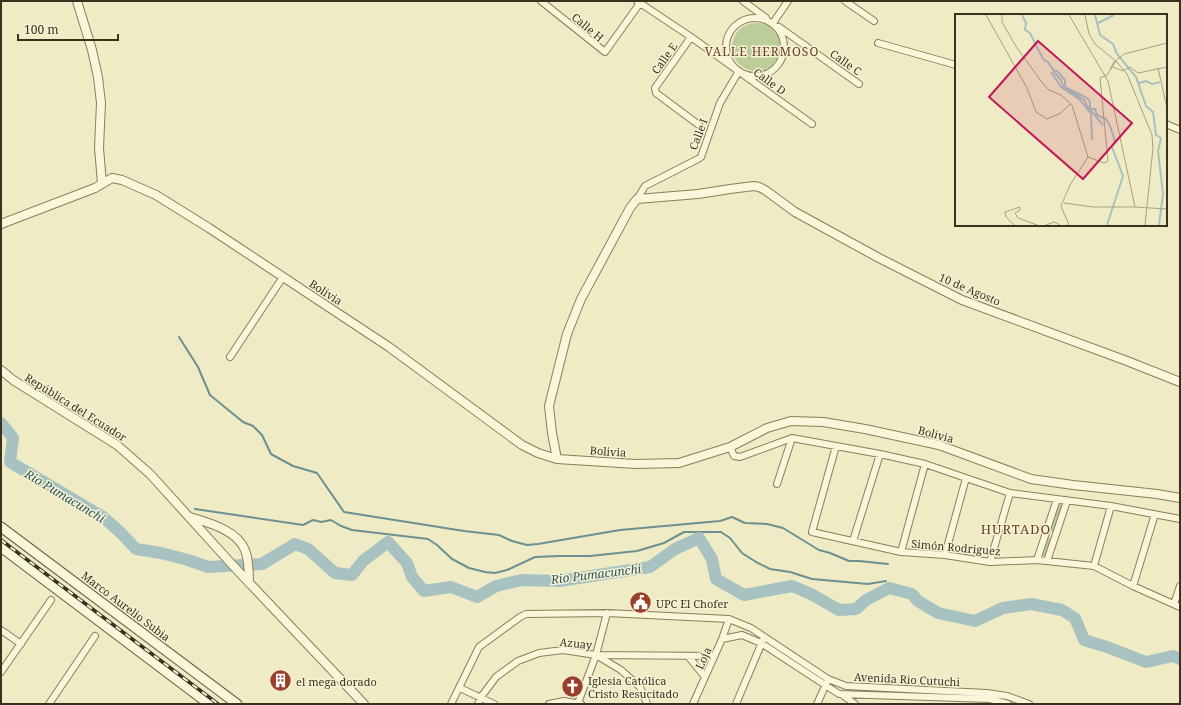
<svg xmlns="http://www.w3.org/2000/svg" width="1181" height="705" viewBox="0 0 1181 705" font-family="'Noto Serif',serif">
	<rect width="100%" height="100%" fill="#efebc5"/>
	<path fill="#bdcd99" d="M732 47a24 24 0 1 1 48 0a24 24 0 1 1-48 0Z
		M1058,503L1063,505L1054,532L1049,531Z
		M1047,537L1052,538L1046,557L1041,555Z"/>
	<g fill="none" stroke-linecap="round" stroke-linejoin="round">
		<path stroke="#6d9190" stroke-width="2" d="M179,337L198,367L210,395L243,422L253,426L262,435L271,454L293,466L317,473L344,512L464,531L499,535L512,541L527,545L538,544L620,530L720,521L732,517L745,523L767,524L783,528L819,550L830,553L849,561H859L888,564
			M195,509L303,525L313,520L321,522L331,520L341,526L352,530L428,539L437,545L452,559L469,568L485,572L495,573L507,570L535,557L559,556H590L637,551L664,543L684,532H721L730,538L742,553L756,562L770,569L790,572L812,579L868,584L886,581"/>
		<path stroke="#a7c2c0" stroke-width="12" d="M1,423L13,438L10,462L103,517L121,533L136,549L161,553L188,560L208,567L262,564L295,544L308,549L335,573L352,575L363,561L388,542L407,563L412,577L424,591L451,587L477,597L496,586L522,580L559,581L650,567L675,549L699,538L712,559L716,579L744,595L792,586L811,594L839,610L856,609L866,600L889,588L912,594L918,601L938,613L975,621L1003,608L1031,604L1062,610L1075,618L1084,640L1107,647L1146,662L1173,656L1180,659"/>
		<defs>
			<path id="minor" d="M541,1L605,52L640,3
				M637,1L691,37L812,124
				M743,1L766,18
				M845,1L874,21
				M726 47a29 29 0 1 1 58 0a29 29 0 1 1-58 0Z
				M773,23L788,1
				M779,27L859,84
				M691,37L655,88L656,93L699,125
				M878,43L956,65
				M1166,124L1180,130
				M637,199L645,186L698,159L701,157L720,103L739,71
				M230,357L283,277
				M836,446L812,532L901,552L945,555L990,562L1037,560L1094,566L1133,586L1180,607
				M730,447L734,456L740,457L792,438L880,454L925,464L1010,493L1111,506L1180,519
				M777,484L792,438
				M853,541L880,454
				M901,552L925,464
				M945,555L966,478
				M1037,560L1057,499
				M1047,561L1067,501
				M990,562L1010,493
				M1094,566L1111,506
				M1133,586L1155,514
				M1174,604L1180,586
				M1,630L21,644
				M722,639L742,635L761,643L839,694L990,699L1008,704
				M596,655L714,656
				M688,656L705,677
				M1,672L51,600
				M460,688L494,704
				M841,694L855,704
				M578,703L596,655L607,613
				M49,704L95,636
				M451,704L479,647L520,617L526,614L607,613L729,619L751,628L828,679L846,686L987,693L1007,696L1029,704
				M478,704L481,697L496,677L518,661L539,653L563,650L596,655L621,670L640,687L647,704
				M549,704L564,701L581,704
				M693,704L722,639L729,619
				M736,704L763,640
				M817,704L827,682"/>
			<path id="tertiary" d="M77,1L92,50L98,77L101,103L99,148L102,183
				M1,224L95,188L112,178L122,180L156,195L209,228L389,347L522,445L538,453L557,459L636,464L679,463L730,447L767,428L791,421L823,422L865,429L939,445L1031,479L1073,485L1157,494L1180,498
				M1,370L13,380L117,445L150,474L238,571L364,704
				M557,459L552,433L549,406L567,334L581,299L630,208L637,199L698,194L730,189L754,186L759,187L765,190L795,212L879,258L962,300L1127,361L1180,382
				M190,517C209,523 237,530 245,550C249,560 249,572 249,583"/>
			<path id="secondary" d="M1,527L237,704
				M1,547L209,704"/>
		</defs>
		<use href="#minor" stroke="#8a7e5b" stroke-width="8"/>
		<use href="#tertiary" stroke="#8a7e5b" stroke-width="10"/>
		<use href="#secondary" stroke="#6c5f3e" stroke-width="11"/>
		<use href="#minor" stroke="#f9f6d9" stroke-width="6"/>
		<use href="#tertiary" stroke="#f9f6d9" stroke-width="8"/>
		<use href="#secondary" stroke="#f9f6d9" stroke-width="9"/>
		<defs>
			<path id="rail" d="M1,540L218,704"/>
		</defs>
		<use href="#rail" stroke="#3a321f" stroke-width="3.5"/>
		<use href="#rail" stroke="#f6f3d5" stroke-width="2" stroke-dasharray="6" stroke-linecap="butt"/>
	</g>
	<defs>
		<symbol id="civic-disc" viewBox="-11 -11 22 22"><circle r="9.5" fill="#9a402a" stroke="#f6f3d5"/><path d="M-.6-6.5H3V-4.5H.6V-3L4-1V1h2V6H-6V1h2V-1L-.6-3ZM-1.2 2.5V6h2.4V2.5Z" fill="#fff"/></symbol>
		<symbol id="building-disc" viewBox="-11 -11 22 22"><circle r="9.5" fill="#9a402a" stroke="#f6f3d5"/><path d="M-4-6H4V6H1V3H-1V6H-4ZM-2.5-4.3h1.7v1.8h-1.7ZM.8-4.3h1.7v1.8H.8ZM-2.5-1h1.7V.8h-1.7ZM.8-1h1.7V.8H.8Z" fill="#fff"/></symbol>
		<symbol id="church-disc" viewBox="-11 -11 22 22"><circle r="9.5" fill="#9a402a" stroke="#f6f3d5"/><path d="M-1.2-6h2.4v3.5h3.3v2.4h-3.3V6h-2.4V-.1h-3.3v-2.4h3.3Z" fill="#fff"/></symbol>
	</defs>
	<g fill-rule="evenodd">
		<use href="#civic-disc" x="628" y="590" width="25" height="25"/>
		<use href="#building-disc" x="268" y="668" width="25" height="25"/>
		<use href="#church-disc" x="560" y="674" width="25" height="25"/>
	</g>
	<g text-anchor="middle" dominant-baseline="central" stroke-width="3" stroke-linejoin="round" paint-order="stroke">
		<g font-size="11" fill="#3a321f" stroke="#f6f3d5">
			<text transform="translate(588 27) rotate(40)">Calle H</text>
			<text transform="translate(664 58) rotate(-55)">Calle E</text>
			<text transform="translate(846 62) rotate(35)">Calle C</text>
			<text transform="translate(770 81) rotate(36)">Calle D</text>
			<text transform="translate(698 134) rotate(-69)">Calle I</text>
			<text transform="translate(970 289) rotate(23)">10 de Agosto</text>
			<text transform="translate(326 292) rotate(33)">Bolivia</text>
			<text transform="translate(76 407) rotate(32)">República del Ecuador</text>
			<text transform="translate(936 434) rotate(15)">Bolivia</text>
			<text transform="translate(608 451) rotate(4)">Bolivia</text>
			<text transform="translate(956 547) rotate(5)">Simón Rodriguez</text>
			<text transform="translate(126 606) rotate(37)">Marco Aurelio Subia</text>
			<text transform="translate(576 643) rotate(6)">Azuay</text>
			<text transform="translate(703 658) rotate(-66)">Loja</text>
			<text transform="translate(907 679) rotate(3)">Avenida Rio Cutuchi</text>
		</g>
		<g font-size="11" fill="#3a321f" stroke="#f6f3d5" text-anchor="start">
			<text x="656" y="603">UPC El Chofer</text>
			<text x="588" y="680">Iglesia Católica<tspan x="588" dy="13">Cristo Resucitado</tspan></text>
			<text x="296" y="681">el mega dorado</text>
		</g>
		<g font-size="12" letter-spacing="1" fill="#683c1e" stroke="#f6f3d5">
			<text x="762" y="51">VALLE HERMOSO</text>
		</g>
		<g font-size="12" font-style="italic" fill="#2e545a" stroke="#f6f3d5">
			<text transform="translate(65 496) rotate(31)">Rio Pumacunchi</text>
			<text transform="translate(596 574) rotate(-7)">Rio Pumacunchi</text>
		</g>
		<g font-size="13" letter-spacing="1" fill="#683c1e" stroke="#f6f3d5">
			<text x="1016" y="529">HURTADO</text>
		</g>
	</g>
	<g transform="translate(955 14)">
		<rect width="212" height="212" fill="#efebc5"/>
		<path fill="none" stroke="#a7c2c0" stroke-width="2" d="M67,1L71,9L70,16L75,19L88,45L93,48L98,56L102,57L110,66V73L132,84L135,88V95H140L142,101L151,105L155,112L160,127L157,133L168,162L152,211M140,1L145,21L158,30L162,40L181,63L191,92L198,98L201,121L206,124L203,137L208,180L204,211M143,9L159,1M98,57L106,66L108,72L129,86L132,92L148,111M96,58L106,73L124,85L136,100L137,126M184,69L191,67L197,70L205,68"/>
		<path fill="none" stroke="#a7a183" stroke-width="1" d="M31,1L72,74L81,98L92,105L106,99L115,90M47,1V8L62,34L89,71L94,76L106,81L117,91L133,143M114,1L153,67L180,193L212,195M130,1L134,20L140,30L162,48L172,60L197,121L198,134L190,211M158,53L168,57L175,53L183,59L212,53M203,54L212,94M155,55L159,48L169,40L212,29M133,143L149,149L153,147L145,64L152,61L161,47M109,189L138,193H180M59,211L51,203L50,198L65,193V196L60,199L63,204L82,211M91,211L99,208L105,211M114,211L106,192L115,171L133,143"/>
		<path fill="#c2185b" fill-opacity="0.15" stroke="#c2185b" stroke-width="2" d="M83,27L177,109L128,165L34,83Z"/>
		<rect width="212" height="212" fill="none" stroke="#3a321f" stroke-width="2"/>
	</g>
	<rect width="1181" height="705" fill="none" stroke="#3a321f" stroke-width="4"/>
	<path d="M18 34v6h100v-6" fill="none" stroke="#3a321f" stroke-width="2"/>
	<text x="24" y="34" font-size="12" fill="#3a321f" stroke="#f6f3d5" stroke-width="3" paint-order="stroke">100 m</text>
</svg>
